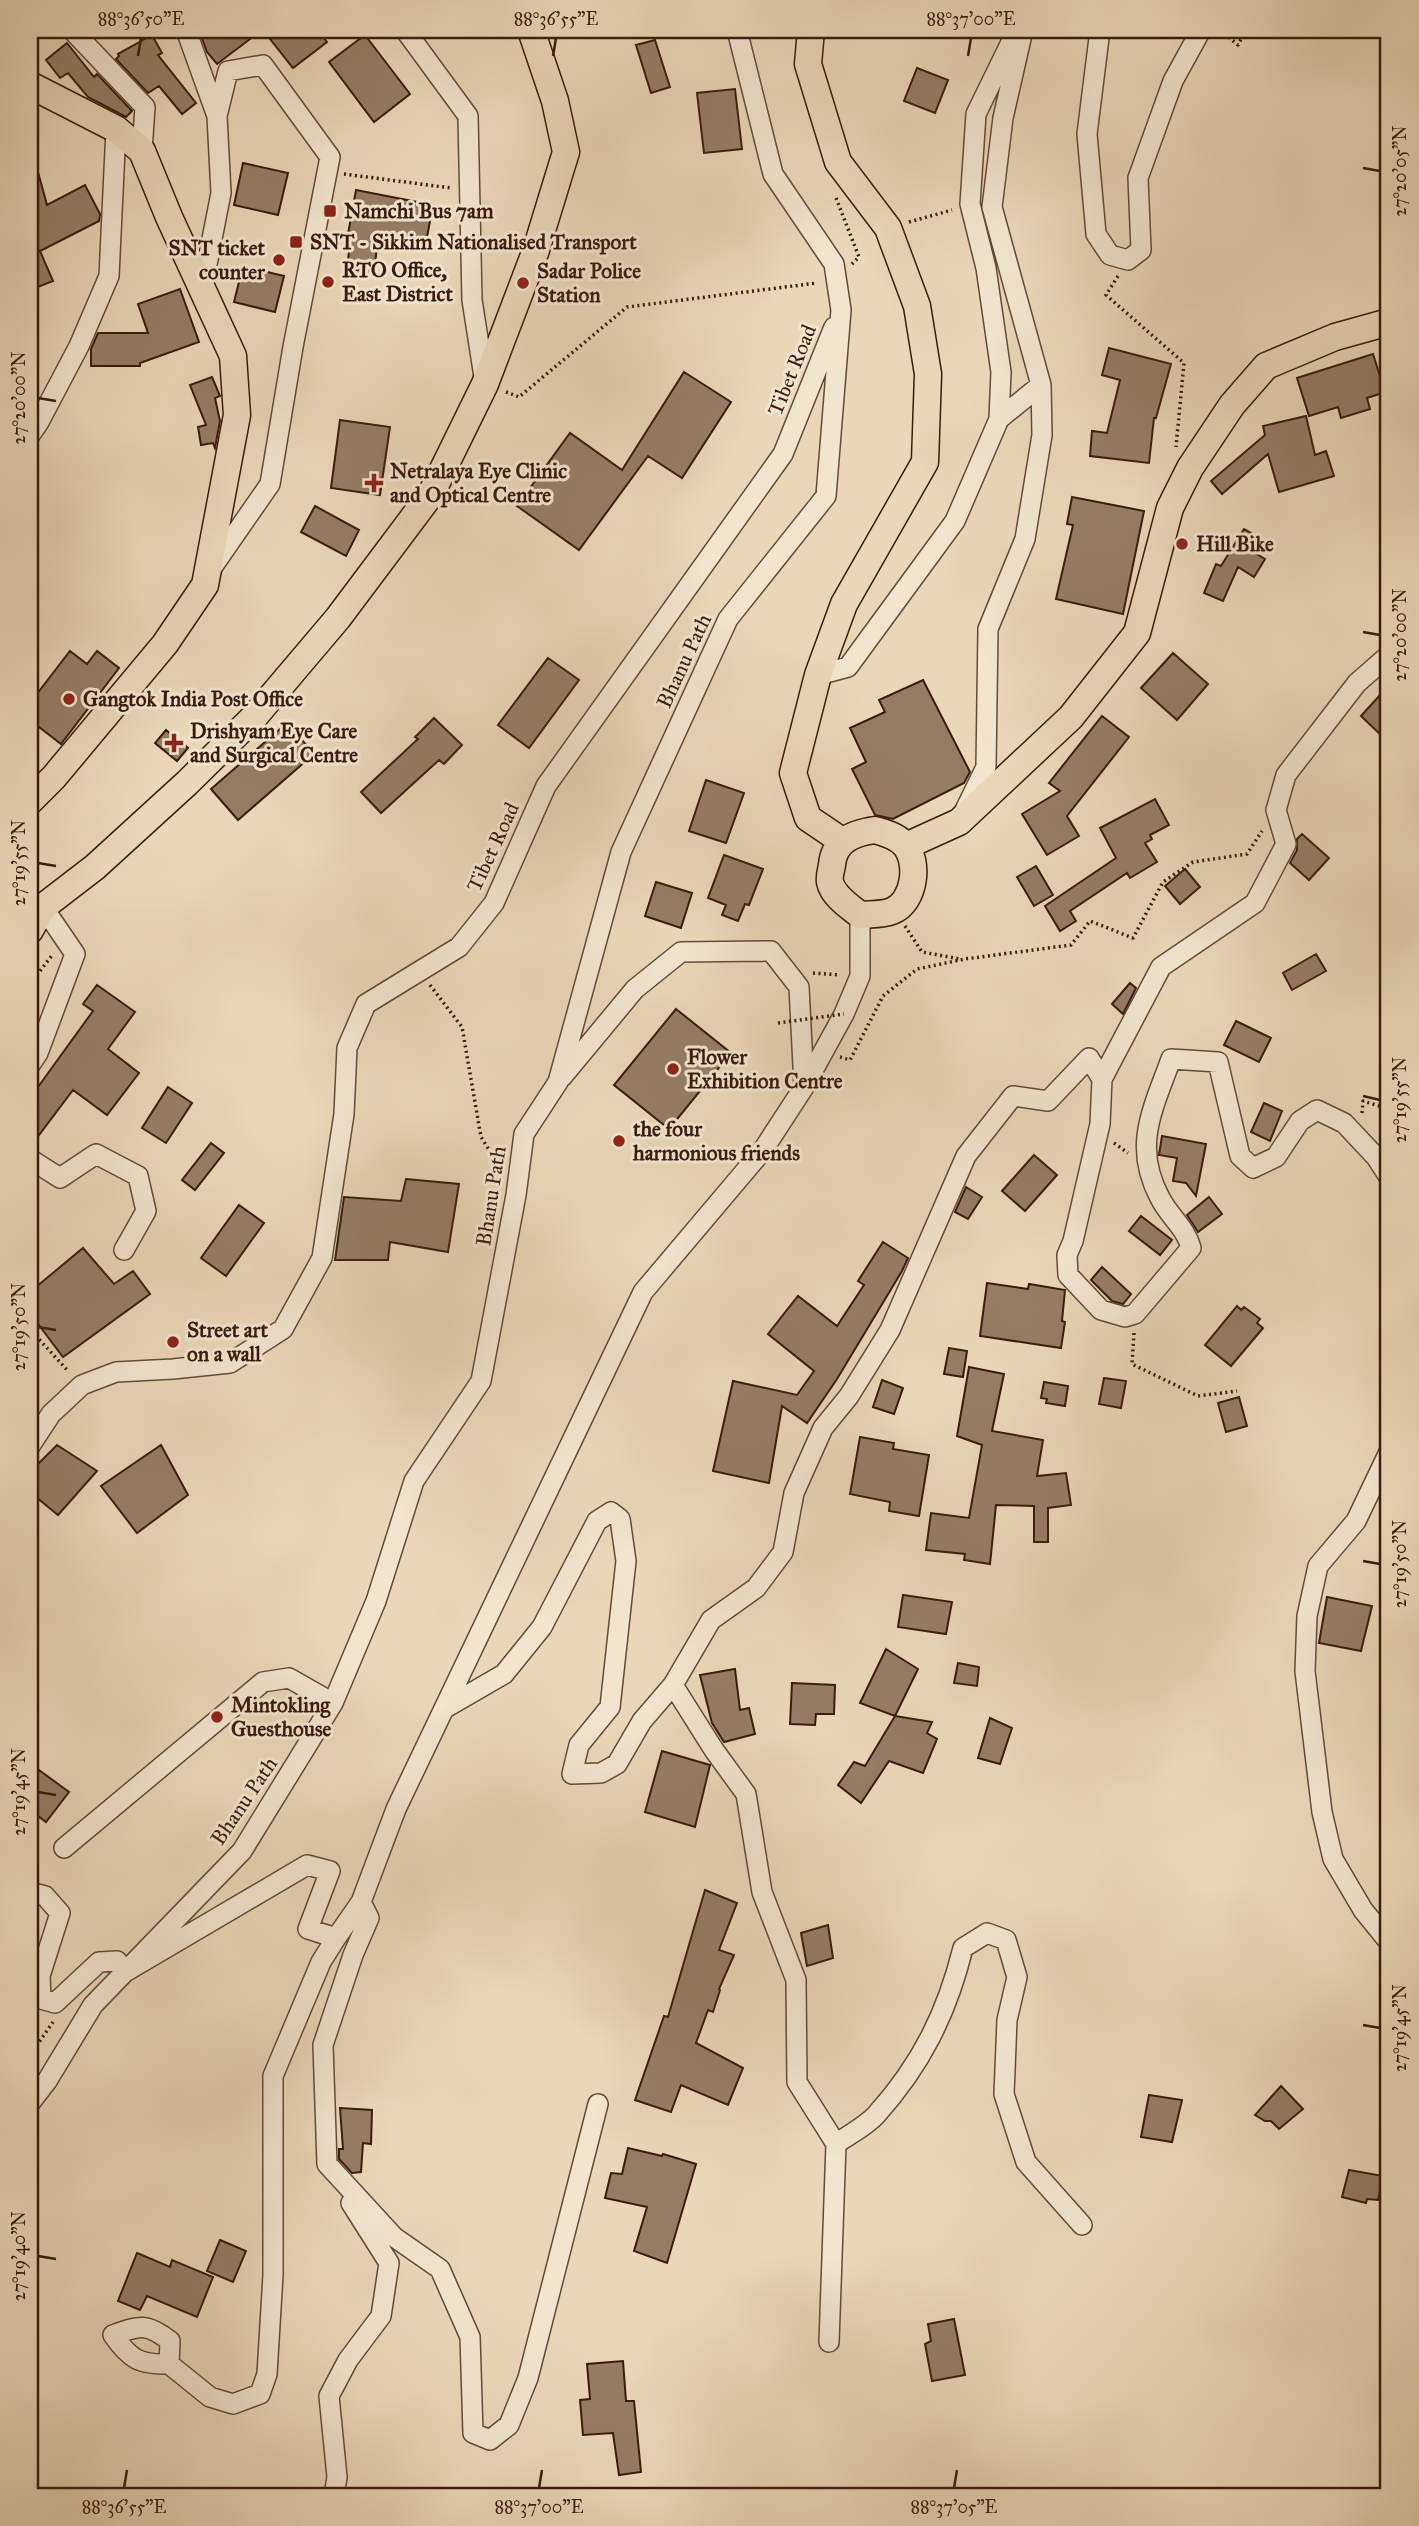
<svg xmlns="http://www.w3.org/2000/svg" width="1419" height="2526" viewBox="0 0 1419 2526" font-family="'IM FELL Great Primer',serif">
	<rect width="100%" height="100%" fill="#e9d7b7"/>
	<filter id="stains"><feTurbulence type="fractalNoise" baseFrequency=".00286" numOctaves="4"/><feColorMatrix values="0 0 0 0 .2 0 0 0 0 .09 0 0 0 0 .02 0 0 0 .5 -.17"/></filter>
	<radialGradient id="worn" r=".72"><stop offset=".6" stop-color="#630" stop-opacity="0"/><stop offset="1" stop-color="#630" stop-opacity=".3"/></radialGradient>
	<path fill="#957d65" stroke="#3b1b0d" stroke-width="2" d="M199,30H262L217,64L207,52Z
		M263,30H318L327,42L293,68Z
		M152,35L162,53L158,55L196,103L182,114L159,86L148,93L116,59L119,56L118,54Z
		M365,35L410,94L374,122L329,62Z
		M655,40L670,87L651,93L636,45Z
		M67,43L94,77L97,74L132,111L126,117L88,97L68,73L60,78L46,60Z
		M917,68L948,80L935,113L904,101Z
		M735,89L742,149L704,153L697,93Z
		M35,161L47,205L85,185L100,214L99,221L40,251L53,281L30,290V162Z
		M243,163L288,173L278,215L234,205Z
		M356,190L433,205L425,248L378,239L374,272L347,269L351,234H348Z
		M243,266L284,276L275,312L234,302Z
		M180,289L199,342L140,363V366H91V349L98,333H148L138,304Z
		M1109,348L1171,364L1156,418H1154L1149,463L1090,456L1092,431L1107,433L1120,380L1102,375Z
		M1373,354L1385,392L1367,398L1370,409L1341,418L1338,407L1309,416L1297,378Z
		M684,372L731,402L682,478L648,456L579,550L517,506L570,433L622,470Z
		M212,377L220,396L215,398L220,421L215,448L213,443L201,445L198,427L206,425L190,385Z
		M1306,416L1315,455L1326,451L1334,476L1279,492L1268,454L1222,494L1211,481L1265,435L1263,426Z
		M340,420L390,427L380,495L331,488Z
		M1072,497L1144,511L1123,614L1056,599L1073,525L1067,524Z
		M315,506L359,530L346,556L301,532Z
		M1244,529L1253,534L1247,548L1265,559L1254,577L1238,567L1223,601L1204,593L1216,564L1221,566Z
		M70,651L87,664L97,651L119,668L61,744L30,720V703Z
		M1173,653L1208,684L1177,720L1141,688Z
		M548,658L579,680L529,748L498,725Z
		M923,680L970,772L964,783L893,819L875,815L852,769L866,762L850,728L885,712L879,700Z
		M1389,685V743L1361,716Z
		M1102,716L1129,737L1067,816L1079,836L1047,855L1022,814L1060,791L1049,783Z
		M434,718L462,745L444,764L439,760L381,813L361,792L418,739L415,737Z
		M287,723L314,754L238,820L211,789Z
		M166,730L188,748L177,761L155,743Z
		M706,780L744,793L726,843L689,831Z
		M1155,799L1169,825L1150,835L1152,839L1145,843L1157,862L1130,878L1127,873L1070,911L1076,921L1060,931L1045,906L1116,858L1100,828Z
		M1302,834L1329,858L1309,880L1290,863L1297,850V839Z
		M724,855L763,869L749,905L745,904L738,921L722,915L726,905L708,898Z
		M1036,866L1053,895L1034,906L1017,877Z
		M1185,869L1200,887L1180,904L1165,886Z
		M656,882L692,893L681,928L645,916Z
		M1316,954L1326,971L1292,990L1283,973Z
		M1130,983L1136,988L1123,1014L1112,1004Z
		M97,985L135,1012L108,1049L139,1073L107,1115L73,1090L30,1147V1098L93,1011L83,1004Z
		M676,1009L731,1053L669,1129L614,1085Z
		M1236,1021L1271,1038L1259,1062L1224,1045Z
		M168,1087L192,1103L166,1143L142,1128Z
		M1264,1103L1282,1111L1270,1141L1251,1132Z
		M1162,1136L1206,1144L1196,1196L1186,1183L1173,1181L1177,1158L1159,1155Z
		M211,1143L224,1153L195,1190L182,1180Z
		M1034,1155L1057,1175L1025,1211L1002,1191Z
		M406,1179L459,1184L448,1252L390,1242L388,1260H335L344,1197L401,1201Z
		M966,1187L982,1197L968,1219L955,1212Z
		M1209,1197L1222,1214L1198,1232L1187,1215Z
		M239,1205L264,1223L226,1276L201,1258Z
		M1141,1216L1172,1240L1160,1255L1129,1231Z
		M883,1242L908,1258L902,1271L837,1379L807,1423L782,1406L769,1483L713,1471L733,1381L797,1395L814,1371L768,1334L798,1296L837,1326L864,1285L858,1281Z
		M83,1248L114,1284L133,1271L150,1294L63,1357L38,1324L30,1331V1292Z
		M1102,1267L1131,1294L1123,1304L1112,1301L1091,1280Z
		M987,1283L1028,1289L1029,1284L1065,1290L1062,1321L1065,1322L1061,1348L980,1336Z
		M1237,1306L1241,1310L1244,1307L1260,1319L1257,1323L1263,1328L1231,1366L1205,1345Z
		M949,1348L967,1351L963,1377L944,1374Z
		M969,1367L1004,1374L992,1431L1043,1440L1037,1476L1066,1473L1071,1505L1048,1508V1542H1034V1506L996,1505L990,1564L964,1560L965,1554L926,1550L931,1513L969,1518L982,1445L957,1436Z
		M1104,1378L1126,1381L1121,1408L1099,1404Z
		M882,1380L903,1388L894,1414L873,1407Z
		M1044,1382L1068,1386L1065,1406L1046,1403L1047,1399L1041,1398Z
		M1239,1397L1247,1426L1226,1432L1218,1403Z
		M860,1437L894,1443L893,1449L929,1455L919,1516L889,1511L890,1502L850,1494Z
		M57,1445L97,1471L58,1515L30,1492V1472Z
		M161,1445L188,1495L137,1533L101,1486Z
		M903,1595L952,1602L946,1634L898,1627Z
		M1327,1597L1372,1606L1361,1651L1319,1643Z
		M886,1649L918,1669L895,1716L860,1703Z
		M958,1663L979,1667L977,1686L954,1683Z
		M735,1669L740,1710L749,1708L755,1734L724,1742L712,1723L700,1675Z
		M792,1683L835,1685L834,1714H816L815,1725L790,1724Z
		M895,1716L932,1722L927,1733L937,1739L923,1773L889,1761L861,1803L838,1785L854,1762L865,1766Z
		M990,1718L1012,1728L1000,1764L978,1758Z
		M662,1751L710,1765L695,1827L645,1812Z
		M39,1770L69,1792L46,1822L30,1810V1782Z
		M705,1890L737,1903L719,1950L734,1955L719,1989L720,1990L713,2012L708,2010L696,2043L743,2068L728,2105L681,2085L671,2112L635,2100L664,2016L668,2017Z
		M828,1925L833,1958L807,1966L801,1933Z
		M1281,2086L1303,2109L1279,2129L1271,2121H1265L1255,2115Z
		M1149,2095L1182,2100L1172,2142L1141,2137Z
		M340,2108L372,2110L371,2144L363,2143L361,2172L352,2173L339,2159V2149H343Z
		M628,2148L662,2156L663,2154L696,2164L667,2263L634,2251L647,2207L605,2198L611,2173L622,2174Z
		M1349,2170L1383,2176L1378,2200L1367,2199L1366,2203L1342,2197Z
		M220,2240L246,2251L233,2282L207,2271Z
		M137,2253L170,2267L172,2260L213,2277L197,2317L147,2296L140,2310L118,2301Z
		M954,2319L965,2375L932,2381L925,2344L931,2341L928,2324Z
		M623,2361L626,2401H634L641,2472L619,2475L613,2433L583,2435L580,2400L590,2399L587,2364Z"/>
	<g fill="none" stroke-linecap="round" stroke-linejoin="round">
		<defs>
			<path id="minor" d="M72,30L145,107L142,151
				M186,30L217,116L221,193L202,290
				M405,30L468,116L472,300L485,383
				M1100,30L1087,134L1096,234L1110,255L1128,260L1141,250L1138,178L1173,81L1201,30
				M999,419L1041,385
				M30,435L39,422L79,346L109,276L116,129
				M211,569L270,484L293,347L330,157L263,65L228,71L217,116
				M818,675L848,667L955,521L999,419L1001,372L986,268L970,204L976,114L1017,30
				M965,810L986,767L988,629L1025,539L1042,435L1041,385L992,207L1003,118L1023,30
				M30,1065L38,1053L75,954L43,907
				M562,1077L635,989L681,952L771,951L799,987L804,1086
				M1102,1079L1161,967L1255,903L1286,844L1276,810L1286,775L1357,683L1389,655
				M30,1159L60,1178L96,1154L138,1176L146,1211L124,1250
				M30,1446L51,1414L82,1385L116,1372L173,1369L230,1363L283,1329L322,1258L344,1114L347,1048L366,1004L459,947L494,903L546,786L783,454L834,327
				M1389,1452L1356,1521L1318,1566L1307,1616L1305,1671L1322,1812L1333,1859L1363,1910L1389,1942
				M673,1685L714,1750L746,1794L762,1892L796,1980L797,2082L836,2144L829,2342
				M447,1707L504,1674L542,1627L597,1521L611,1512L620,1519L626,1561L610,1707L579,1745L572,1774L601,1773L617,1764L642,1721L673,1685L711,1620L756,1588L783,1552L794,1493L823,1428L849,1396L890,1330L966,1156L1013,1096L1048,1101L1089,1058L1102,1079L1100,1124L1073,1241L1067,1255L1068,1275L1101,1310L1125,1317L1135,1314L1191,1248C1186,1228 1169,1216 1160,1198C1132,1146 1153,1109 1171,1059L1218,1062L1240,1156L1253,1168L1276,1157L1300,1121L1317,1110L1344,1123L1376,1157L1389,1177
				M64,1848L263,1682L289,1678L333,1703
				M30,1892L45,1896L60,1913L40,1976L41,1999L55,2003L99,1962L117,1961L125,1972
				M361,1902L369,1918L353,1955L323,2045L327,2164L394,2237L440,2269L470,2337L473,2433L490,2440L509,2425L528,2378L598,2104
				M125,1972L242,1851L333,1703L376,1601L414,1481L481,1381L516,1195L524,1134L558,1082L621,852L728,619L826,496L841,310L834,264L773,174L737,30
				M30,2103L47,2081L93,2005L125,1972L307,1865L330,1871L308,1929L336,1938L361,1902L396,1809L643,1292L763,1150L804,1087L844,1014L860,976V915
				M836,2144C848,2135 865,2127 876,2115C921,2065 947,2013 963,1948L987,1933L1006,1940L1017,1977L1007,2020L1004,2094L1026,2162L1082,2225
				M169,2364C139,2365 130,2359 113,2335C140,2325 147,2323 170,2341L169,2364L210,2397L233,2404L260,2394L267,2374L273,2275V2076L321,1962L336,1938
				M334,2496L337,2477L329,2396L348,2360L381,2316L389,2263L351,2203"/>
			<path id="major" d="M811,30L808,64L838,162L888,228L917,306L928,374L925,462L844,604L818,675L793,773L808,818L842,841
				M30,85L116,129L142,151L169,217L233,356L237,415L205,585L165,644L54,777L30,801
				M875,830C886,833 896,836 904,844C920,861 915,902 892,911C882,915 870,914 860,915C849,906 833,896 830,882C829,877 831,870 832,865C834,840 854,833 875,830Z
				M906,846L959,822L1071,717L1137,633L1170,508L1190,468L1232,405L1266,366L1335,337L1389,322
				M30,930L43,907L95,867L187,783L255,716L338,618L431,494L485,384L536,250L566,152L555,101L531,30"/>
		</defs>
		<use href="#minor" stroke="#664a38" stroke-width="22"/>
		<use href="#major" stroke="#3b1b0d" stroke-width="29"/>
		<path stroke="#3b1b0d" stroke-width="3.5" stroke-dasharray="2 3.5" stroke-linecap="butt" d="M1220,30L1238,45L1246,30
			M344,174L451,188
			M836,198L859,257L852,264
			M909,222L952,210
			M1118,276L1106,295L1184,363L1176,447
			M506,392L519,397L627,307L817,283
			M905,926L922,952L960,959
			M813,973L840,975
			M30,984L53,954
			M430,985L462,1027L481,1137L501,1169
			M840,1057L850,1060L883,996L917,969L965,959L1071,945L1090,921L1133,938L1163,882L1193,862L1247,854L1262,831
			M1362,1113L1363,1101L1389,1109
			M1114,1143L1128,1153
			M1134,1333L1132,1364L1198,1396L1237,1391
			M30,1340L37,1337L68,1371
			M30,2055L53,2022"/>
		<use href="#minor" stroke="#f1e5d0" stroke-width="19"/>
		<use href="#major" stroke="#e9d7b7" stroke-width="26"/>
		<path stroke="#3b1b0d" stroke-width="3.5" stroke-dasharray="2 3.5" stroke-linecap="butt" d="M778,1023L844,1014"/>
	</g>
	<path fill="none" stroke="#3b1b0d" stroke-width="2.5" d="M138,56L141,38M553,56L556,38M968,56L971,38M1363,168L1380,171M38,398L56,401M1363,632L1380,635M38,863L56,866M1363,1096L1380,1100M38,1327L56,1330M1363,1561L1380,1564M38,1792L56,1795M1363,2025L1380,2028M38,2256L56,2259M124,2488L127,2470M539,2488L542,2470M954,2488L957,2470"/>
	<g fill="#8f2418" stroke="#f1e5d0" stroke-width="2.5">
		<rect x="323" y="204" width="14" height="14" rx="3.5"/>
		<rect x="289" y="235" width="14" height="14" rx="3.5"/>
		<circle cx="279" cy="260" r="7"/>
		<circle cx="328" cy="282" r="7"/>
		<circle cx="523" cy="283" r="7"/>
		<path d="M370.5 472.5h7v7h7v7h-7v7h-7v-7h-7v-7h7z"/>
		<circle cx="1182" cy="544" r="7"/>
		<circle cx="69" cy="699" r="7"/>
		<path d="M170.5 732.5h7v7h7v7h-7v7h-7v-7h-7v-7h7z"/>
		<circle cx="673" cy="1069" r="7"/>
		<circle cx="619" cy="1141" r="7"/>
		<circle cx="173" cy="1342" r="7"/>
		<circle cx="217" cy="1717" r="7"/>
	</g>
	<g text-anchor="middle" dominant-baseline="central" stroke-width="6" stroke-linejoin="round" paint-order="stroke">
		<g font-size="21" font-weight="bold" fill="#3b1b0d" stroke="#f1e5d0" text-anchor="start">
			<text x="344" y="211">Namchi Bus 7am</text>
			<text x="310" y="242">SNT - Sikkim Nationalised Transport</text>
			<text x="265" y="248" text-anchor="end">SNT ticket<tspan x="265" dy="24">counter</tspan></text>
			<text x="342" y="270">RTO Office,<tspan x="342" dy="24">East District</tspan></text>
			<text x="537" y="271">Sadar Police<tspan x="537" dy="24">Station</tspan></text>
			<text x="390" y="471">Netralaya Eye Clinic<tspan x="390" dy="24">and Optical Centre</tspan></text>
			<text x="1196" y="544">Hill Bike</text>
			<text x="83" y="699">Gangtok India Post Office</text>
			<text x="190" y="731">Drishyam Eye Care<tspan x="190" dy="24">and Surgical Centre</tspan></text>
			<text x="687" y="1057">Flower<tspan x="687" dy="24">Exhibition Centre</tspan></text>
			<text x="633" y="1129">the four<tspan x="633" dy="24">harmonious friends</tspan></text>
			<text x="187" y="1330">Street art<tspan x="187" dy="24">on a wall</tspan></text>
			<text x="231" y="1705">Mintokling<tspan x="231" dy="24">Guesthouse</tspan></text>
		</g>
		<g font-size="21" fill="#3b1b0d" stroke="#f1e5d0">
			<text transform="translate(792 370) rotate(-68)">Tibet Road</text>
			<text transform="translate(684 661) rotate(-65)">Bhanu Path</text>
			<text transform="translate(493 847) rotate(-65)">Tibet Road</text>
			<text transform="translate(491 1196) rotate(-81)">Bhanu Path</text>
			<text transform="translate(244 1801) rotate(-56)">Bhanu Path</text>
		</g>
	</g>
	<rect width="1419" height="2526" fill="none" stroke="#e9d7b7" stroke-width="77"/>
	<rect x="38" y="38" width="1342" height="2450" fill="none" stroke="#3b1b0d" stroke-width="2.5"/>
	<g font-size="18" text-anchor="middle" fill="#3b1b0d">
		<text x="141" y="25">88°36'50"E</text>
		<text x="556" y="25">88°36'55"E</text>
		<text x="971" y="25">88°37'00"E</text>
		<text transform="translate(1400 171) rotate(-90)" y="6">27°20'05"N</text>
		<text transform="translate(19 398) rotate(-90)" y="6">27°20'00"N</text>
		<text transform="translate(1400 635) rotate(-90)" y="6">27°20'00"N</text>
		<text transform="translate(19 863) rotate(-90)" y="6">27°19'55"N</text>
		<text transform="translate(1400 1100) rotate(-90)" y="6">27°19'55"N</text>
		<text transform="translate(19 1327) rotate(-90)" y="6">27°19'50"N</text>
		<text transform="translate(1400 1564) rotate(-90)" y="6">27°19'50"N</text>
		<text transform="translate(19 1792) rotate(-90)" y="6">27°19'45"N</text>
		<text transform="translate(1400 2028) rotate(-90)" y="6">27°19'45"N</text>
		<text transform="translate(19 2256) rotate(-90)" y="6">27°19'40"N</text>
		<text x="124" y="2513">88°36'55"E</text>
		<text x="539" y="2513">88°37'00"E</text>
		<text x="954" y="2513">88°37'05"E</text>
	</g>
	<rect width="100%" height="100%" filter="url(#stains)"/>
	<rect width="100%" height="100%" fill="url(#worn)"/>
</svg>
